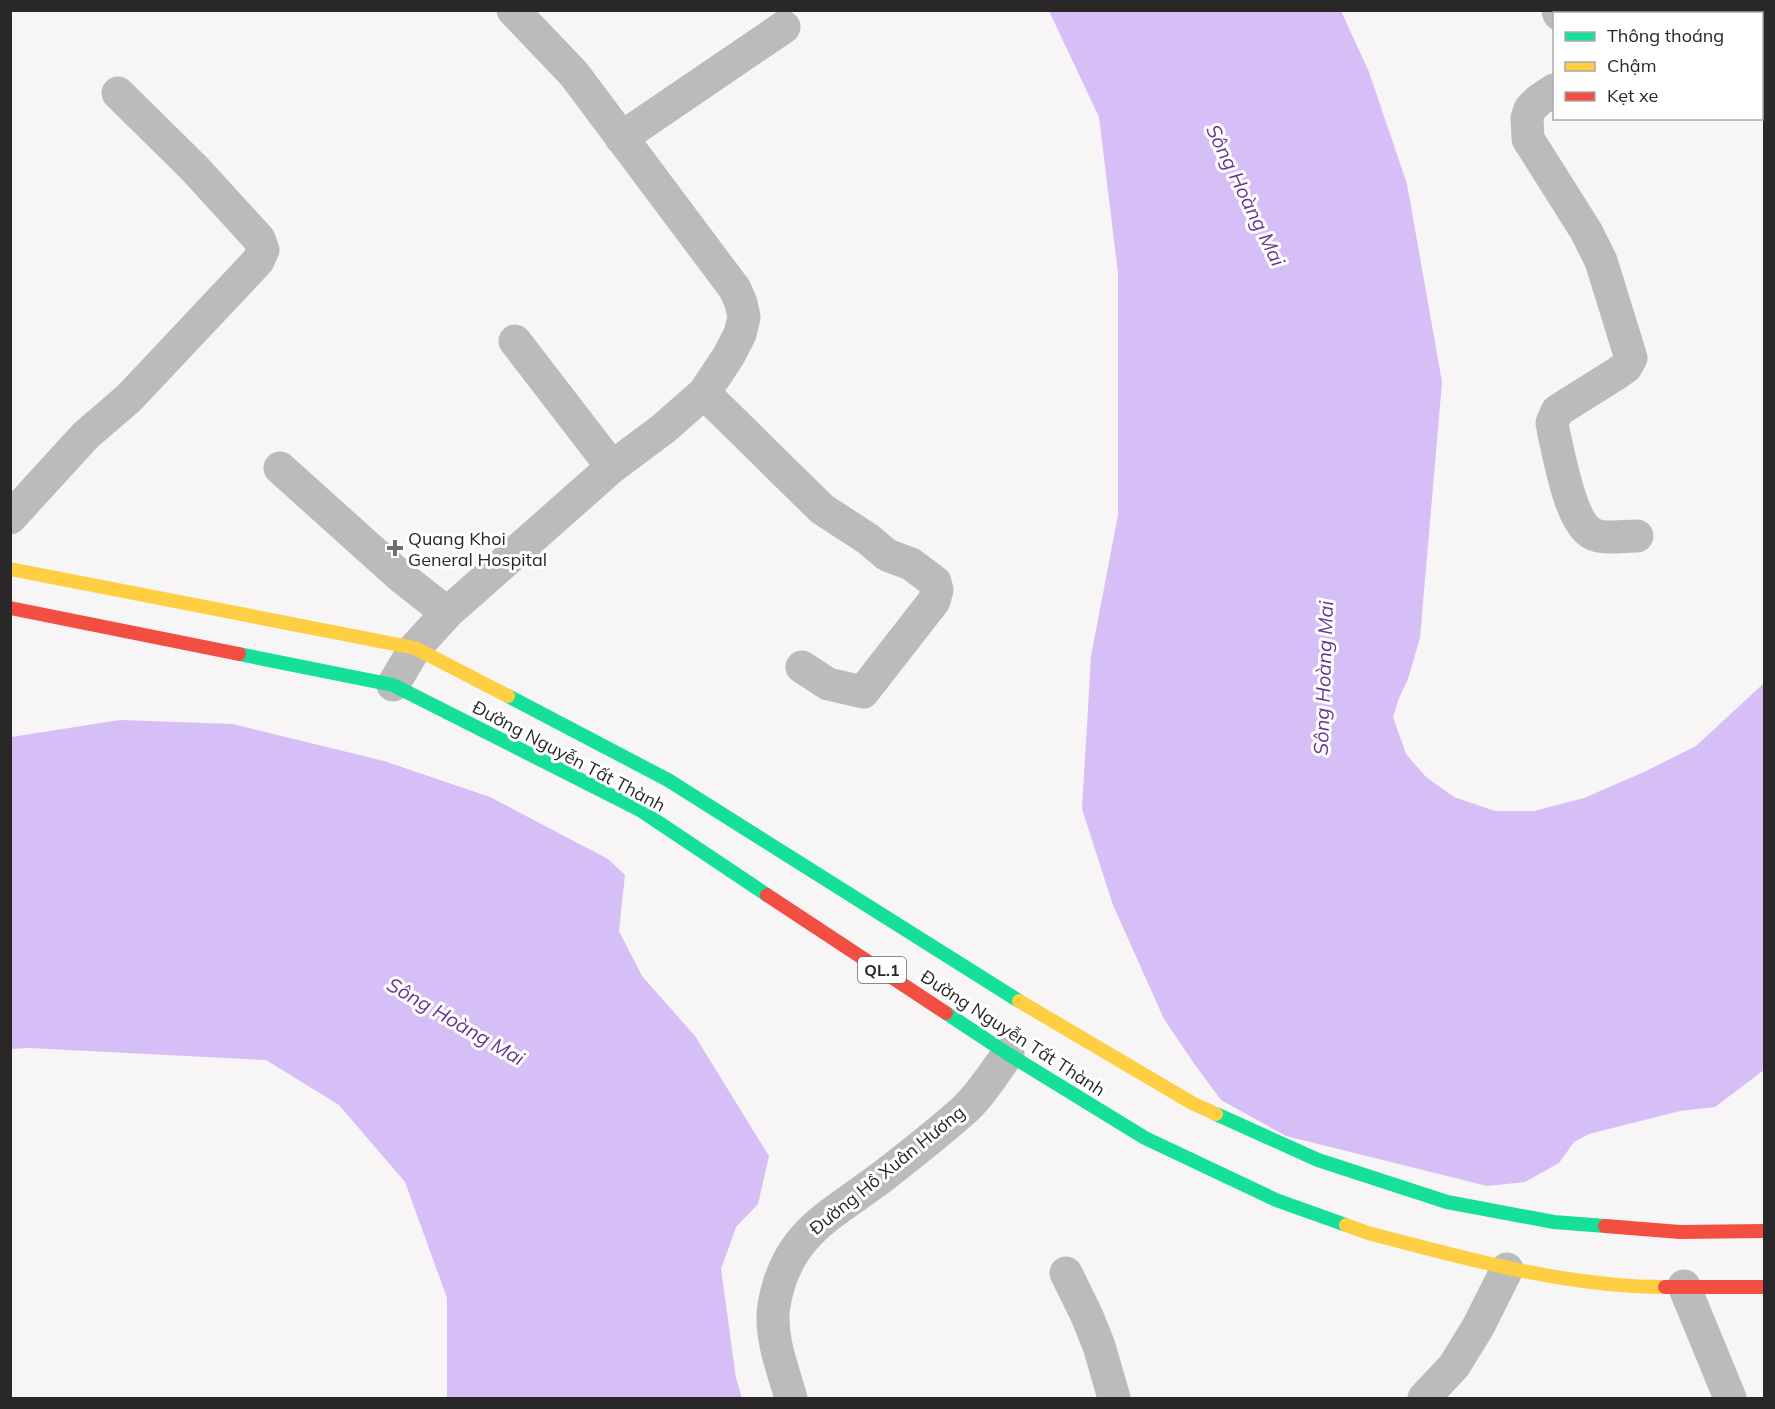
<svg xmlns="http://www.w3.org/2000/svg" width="1775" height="1409" viewBox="0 0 1775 1409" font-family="Mulish,sans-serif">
	<rect width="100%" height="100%" fill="#f7f5f6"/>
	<path fill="#d6bff7" d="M1049,11H1341L1369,72L1407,184L1442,382L1420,638L1408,679L1399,698L1393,717L1406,754L1426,777L1454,797L1495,811H1534L1584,798L1644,772L1696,746L1764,683V1070L1715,1107L1680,1111L1589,1134L1574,1142L1559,1163L1525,1182L1487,1186L1286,1136L1221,1100L1193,1062L1164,1019L1113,905L1082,809L1091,656L1118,515V273L1099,117Z
		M120,720L233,724L384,761L490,797L608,859L625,875L619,931L642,976L695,1036L769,1156L758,1204L736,1227L721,1269L736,1378L742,1398H447V1298L405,1182L339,1105L266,1060L29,1048L11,1049V737Z"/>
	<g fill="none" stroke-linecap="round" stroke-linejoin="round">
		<path stroke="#bcbbbb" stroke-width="33" d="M1558,10L1559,14
			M1713,14L1723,12L1726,14
			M1762,55L1764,59
			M1554,90L1539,100L1530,109L1527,118L1528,139L1586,231L1601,261L1631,358L1626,367L1616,374L1557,411L1552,423L1554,434C1560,459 1570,520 1591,533C1602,540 1623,536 1637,536
			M621,138L784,27
			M515,341L612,467
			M704,393L822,509L868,539L887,555L911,564L935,582L937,590L934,601L863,692L828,684L802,667
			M280,468L399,575L447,613
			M10,518L86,435L129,398L258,261L263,250L259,239L195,169L118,93
			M393,685L415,648L447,613L612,467L663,429L704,393L728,357L740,334L744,317L741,303L735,289L574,74L513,10
			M1066,1273L1087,1316L1099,1346L1114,1398
			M1684,1286L1730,1398
			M791,1398C783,1370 769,1335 774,1305C786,1234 830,1216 882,1177C909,1156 937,1134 963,1111C980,1096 994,1073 1008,1054
			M1424,1398L1454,1366L1478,1327L1507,1269"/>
		<path stroke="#16e098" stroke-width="14" d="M239,654L393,685L640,810L767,895
			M508,696L668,780L1019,1001
			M946,1013L1008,1054L1145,1138L1276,1200L1346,1225
			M1216,1114L1318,1160L1447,1202L1554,1222L1605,1226"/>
		<path stroke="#ffcf43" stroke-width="14" d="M10,569L415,648L508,696
			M1019,1001L1192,1103L1216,1114
			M1346,1225L1368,1233C1464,1258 1565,1287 1665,1287"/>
		<path stroke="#f24e42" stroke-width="14" d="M10,608L239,654
			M767,895L946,1013
			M1605,1226L1680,1232L1764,1231
			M1665,1287H1764"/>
	</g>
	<path fill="#716f70" stroke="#fff" stroke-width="2" d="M392 539h6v6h6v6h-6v6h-6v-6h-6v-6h6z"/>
	<g text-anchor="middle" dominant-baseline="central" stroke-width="6" stroke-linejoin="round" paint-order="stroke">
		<rect fill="#fff" stroke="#696868" stroke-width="1.5" x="858" y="957" width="48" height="26" rx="4.5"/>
		<g font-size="16" font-weight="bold" fill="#292728">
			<text x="882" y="970">QL.1</text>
		</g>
		<g font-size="18" fill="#292728" stroke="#fff" text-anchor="start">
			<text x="408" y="538">Quang Khoi<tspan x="408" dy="21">General Hospital</tspan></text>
		</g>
		<g font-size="18" fill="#292728" stroke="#fff">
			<text transform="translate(569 756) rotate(28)">Đường Nguyễn Tất Thành</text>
			<text transform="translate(1013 1033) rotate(33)">Đường Nguyễn Tất Thành</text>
			<text transform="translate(887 1170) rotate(-39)">Đường Hồ Xuân Hương</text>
		</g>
		<g font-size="20" font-style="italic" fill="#643994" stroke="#fff">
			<text transform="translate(1246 195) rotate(64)">Sông Hoàng Mai</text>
			<text transform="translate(1323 678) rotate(-88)">Sông Hoàng Mai</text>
			<text transform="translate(456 1021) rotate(30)">Sông Hoàng Mai</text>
		</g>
	</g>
	<rect width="1775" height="1409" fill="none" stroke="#292728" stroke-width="24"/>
	<rect x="1553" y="12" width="210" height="108" fill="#ffffff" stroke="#a9a9a9" stroke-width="1.5"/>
	<rect x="1565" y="32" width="30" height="9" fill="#16e098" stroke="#a9a9a9" stroke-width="1.5"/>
	<text x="1607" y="42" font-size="18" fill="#292728">Thông thoáng</text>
	<rect x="1565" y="62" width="30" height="9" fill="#ffcf43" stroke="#a9a9a9" stroke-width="1.5"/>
	<text x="1607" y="72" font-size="18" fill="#292728">Chậm</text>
	<rect x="1565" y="92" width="30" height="9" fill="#f24e42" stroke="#a9a9a9" stroke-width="1.5"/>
	<text x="1607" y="102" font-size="18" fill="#292728">Kẹt xe</text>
</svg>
